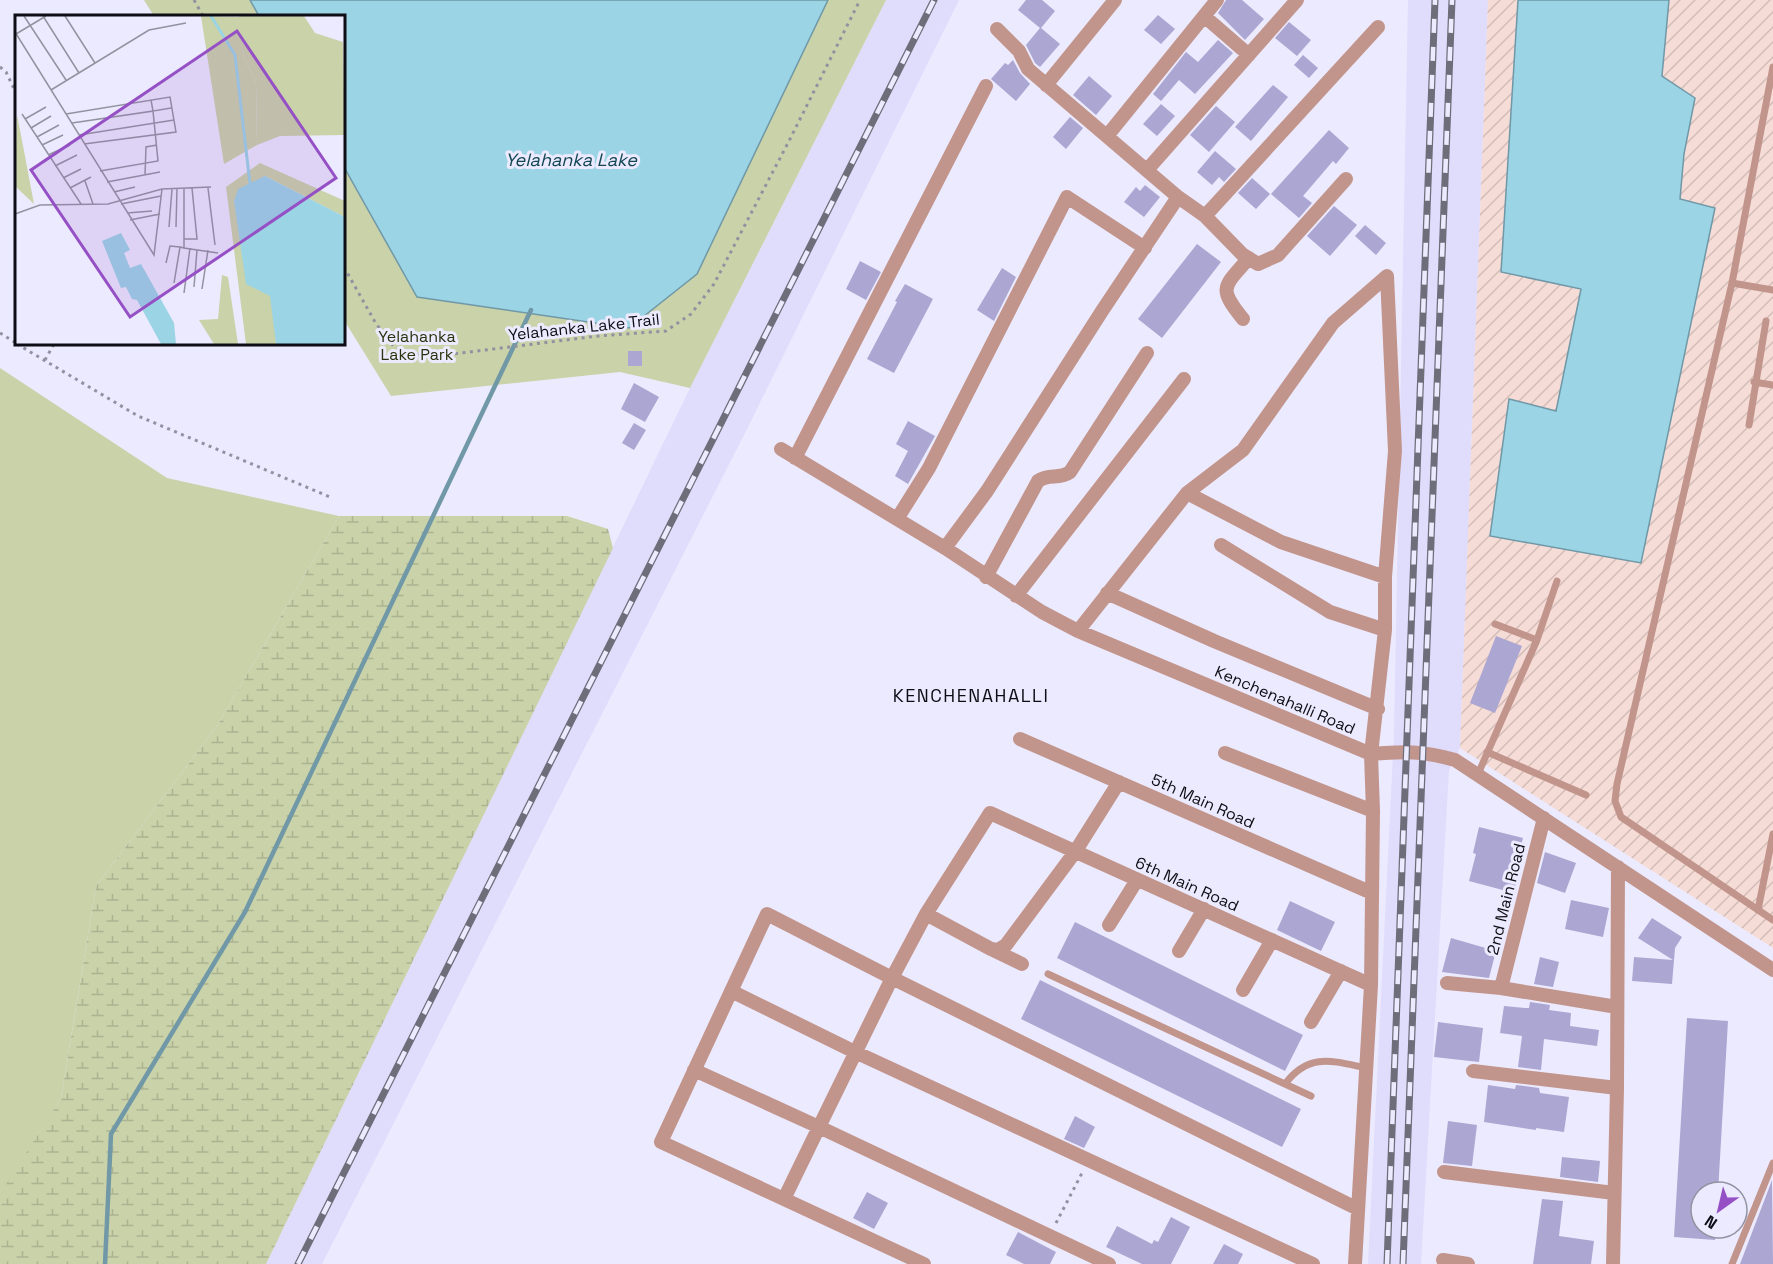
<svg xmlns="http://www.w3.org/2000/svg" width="1773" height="1264" viewBox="0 0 1773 1264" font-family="'Space Grotesk',sans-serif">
	<defs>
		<pattern id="industrial-furrows" width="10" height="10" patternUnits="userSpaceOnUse" patternTransform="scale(1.5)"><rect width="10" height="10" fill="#f6dcd7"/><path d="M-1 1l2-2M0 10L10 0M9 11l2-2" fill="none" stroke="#d2bcb8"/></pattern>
		<pattern id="wetland-marsh" width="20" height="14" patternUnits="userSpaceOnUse" patternTransform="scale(1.5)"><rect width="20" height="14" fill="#c9d2a9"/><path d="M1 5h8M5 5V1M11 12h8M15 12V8" fill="none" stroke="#abb391"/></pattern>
	</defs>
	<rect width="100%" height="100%" fill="#eceafe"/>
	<path fill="#e0dcfc" d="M886,0H959L747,429L322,1264H266L690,388Z
		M1408,0H1488L1460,748L1449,770L1421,1264H1368L1394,733Z"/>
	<path fill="url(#industrial-furrows)" d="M1488,0H1773V948L1460,748Z"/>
	<path fill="#c9d2a9" d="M144,0H250L259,16H154Z
		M828,0H886L690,388L620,372L391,396L344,320V167L417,297L697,274Z
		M0,368L167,478L339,516L217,726L96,886L61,1098L0,1197Z"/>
	<path fill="url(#wetland-marsh)" d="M339,516H567L608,529L613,548L266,1264H0V1194L61,1098L96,886L217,726Z"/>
	<path fill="#9ad4e5" stroke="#7098a7" stroke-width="1.5" d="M250,0H828L697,274L629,328L417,297L344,167V16H259Z
		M1518,0H1669L1662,76L1695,98L1684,154L1680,199L1715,208L1641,563L1490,536L1509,399L1556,411L1581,289L1501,272Z"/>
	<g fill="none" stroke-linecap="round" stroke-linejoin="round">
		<path stroke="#7098a7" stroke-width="4.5" d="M105,1264L111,1134L245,912L531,310"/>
	</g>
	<path fill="#aba6d2" d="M1026,0H1042L1055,11L1041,28L1060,44L1040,67L1035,63L1026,45L1040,28L1018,10Z
		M1226,0H1242L1264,19L1245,40L1218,13Z
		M1158,15L1175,29L1161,44L1144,30Z
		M1289,22L1311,40L1297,56L1275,38Z
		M1218,40L1233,53L1195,94L1179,80L1161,101L1153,94L1186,52L1198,62Z
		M1303,55L1318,68L1309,78L1294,65Z
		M1013,60L1020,73L1030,84L1016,101L991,79L1005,63L1008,65Z
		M1089,76L1112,96L1096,115L1073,95Z
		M1273,85L1288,97L1251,141L1235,127Z
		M1161,104L1175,116L1157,136L1143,124Z
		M1216,106L1235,122L1209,152L1190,135Z
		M1070,117L1083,128L1066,149L1053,137Z
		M1329,130L1349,148L1336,164L1333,161L1303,196L1312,203L1299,218L1271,194Z
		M1215,151L1236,169L1224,182L1219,177L1212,185L1197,172Z
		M1252,178L1270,194L1256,209L1238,193Z
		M1145,185L1160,197L1144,217L1124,202L1136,187L1140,191Z
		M1334,206L1357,225L1330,256L1307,236Z
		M1365,225L1386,243L1376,255L1355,236Z
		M1197,244L1221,262L1162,338L1138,319Z
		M860,261L881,272L866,300L846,289Z
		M1002,268L1016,277L994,321L977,310Z
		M905,284L933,299L894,373L867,359L897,302L895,301Z
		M628,351H642V366H628Z
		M634,383L659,397L645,422L621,409Z
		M908,421L935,436L908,484L895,476L908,451L896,444Z
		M634,423L646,430L634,450L622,443Z
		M1496,636L1522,646L1495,713L1470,703Z
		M1479,827L1523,838L1515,867L1520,868L1514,893L1469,881L1476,854L1473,853Z
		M1545,852L1576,863L1565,893L1537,883Z
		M1571,900L1609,908L1603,937L1565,929Z
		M1290,901L1335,922L1321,951L1277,930Z
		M1652,918L1682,937L1675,948L1672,984L1632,981L1634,957L1673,960L1638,938Z
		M1075,922L1303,1035L1285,1071L1057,958Z
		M1451,938L1496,951L1489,978L1442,972Z
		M1540,957L1559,962L1553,987L1534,984Z
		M1040,980L1301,1109L1282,1147L1021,1019Z
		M1530,1002L1550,1005L1549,1010L1571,1013L1570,1026L1599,1030L1597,1046L1544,1039L1541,1070L1518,1067L1522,1036L1500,1033L1504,1006L1525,1008H1529Z
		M1687,1018L1728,1021L1718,1192H1701V1228H1716L1715,1240L1674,1237Z
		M1438,1022L1483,1028L1479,1062L1434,1057Z
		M1488,1085L1515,1089L1516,1085L1539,1088L1540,1093L1569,1097L1564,1132L1536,1128V1130L1484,1122Z
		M1075,1116L1095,1127L1084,1148L1064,1139Z
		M1448,1121L1477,1125L1472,1166L1443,1163Z
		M1562,1157L1600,1161L1598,1182L1560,1177Z
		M1772,1180L1773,1264H1740L1769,1188Z
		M867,1192L888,1203L874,1229L853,1218Z
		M1542,1199L1563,1201L1559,1236L1594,1241L1591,1264H1533Z
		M1171,1217L1190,1227L1171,1264H1142L1106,1247L1117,1226L1152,1244L1154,1240L1158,1242Z
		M1018,1232L1056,1252L1050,1264H1024L1006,1255Z
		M1224,1244L1243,1254L1238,1264H1213Z"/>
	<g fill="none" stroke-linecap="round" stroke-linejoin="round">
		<path stroke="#9391a0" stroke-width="3" stroke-dasharray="3 4.5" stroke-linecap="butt" d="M194,0L203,16
			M0,67L6,72L16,93
			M344,267L375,322L390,343L406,354L445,355L598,336L666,331L691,314L714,284L789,141L860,0
			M0,333L16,343
			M17,344L138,416L330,497
			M45,360L54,344
			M1056,1223L1082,1173"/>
		<path stroke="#c2958c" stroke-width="7" d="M1732,283L1773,67
			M1773,290L1732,283L1617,784L1615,801L1621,817L1773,920
			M1754,382L1773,385
			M1749,425L1766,321
			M1495,624L1537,640
			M1487,752L1586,795
			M1478,774L1537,640L1557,581
			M1758,910L1773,834
			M1048,974L1285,1084C1309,1052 1333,1061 1366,1068
			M1285,1084L1311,1096
			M1732,1264L1773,1163"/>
		<path stroke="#c2958c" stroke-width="14" d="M1204,16L1249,55
			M1046,85L1115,0
			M1107,136L1217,0
			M1147,170L1297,0
			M1178,197L1205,216L1378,27
			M1205,216L1242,254L1258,264L1278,255L1346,179
			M1243,319C1217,287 1224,287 1249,258
			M781,449L945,548L1042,612L1078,631L1371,754C1405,751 1423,751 1455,760L1773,970
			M795,458L986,86
			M1187,493L1281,542L1385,577
			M897,519L929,468L1067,197L1145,248
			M1221,545L1330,612L1385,630
			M945,548L987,491L1102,311L1178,197L1028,69L1019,51L997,29
			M986,577L1038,481C1049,473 1059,480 1070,472L1147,353
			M1107,593L1214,641L1378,709
			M1016,596L1184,379
			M1078,631L1187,493L1243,450L1333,323L1387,276L1395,451L1385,577V630L1371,754L1373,811L1371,985L1355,1264
			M1020,739L1372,893
			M1225,753L1373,811
			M926,914L991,949L998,950L1006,945L1075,852L1119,782
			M1109,925L1137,880
			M991,949L1022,964
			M1179,951L1204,909
			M1447,983L1501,988L1617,1007
			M1501,988L1544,818
			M1243,990L1272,940
			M731,991L855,1052L1313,1264
			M1311,1022L1341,971
			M694,1070L819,1127L892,978L926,914L990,813L1371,985
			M1473,1071L1617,1088
			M1444,1172L1614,1193
			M784,1199L819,1127L1109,1264
			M1443,1260L1468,1264
			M924,1264L661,1142L767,914L892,978L1358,1209
			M1613,1264L1617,1088L1618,867"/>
		<defs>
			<path id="rail" d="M298,1264L934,0
				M1387,1264L1435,0
				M1403,1264L1452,0"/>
		</defs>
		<use href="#rail" stroke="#6e6d7a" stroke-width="7"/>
		<use href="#rail" stroke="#eceafe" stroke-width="4.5" stroke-dasharray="14" stroke-linecap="butt"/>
	</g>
	<g text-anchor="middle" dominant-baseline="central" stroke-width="6" stroke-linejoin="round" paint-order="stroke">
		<g font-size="16" fill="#0e0d15" stroke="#eceafe">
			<text transform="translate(584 327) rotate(-6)">Yelahanka Lake Trail</text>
			<text transform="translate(1285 700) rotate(23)">Kenchenahalli Road</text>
			<text transform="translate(1203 801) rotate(24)">5th Main Road</text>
			<text transform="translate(1187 884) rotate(24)">6th Main Road</text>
			<text transform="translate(1506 899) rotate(-76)">2nd Main Road</text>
		</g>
		<g font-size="16" fill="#2b310d" stroke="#eceafe">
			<text x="417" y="336">Yelahanka<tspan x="417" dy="18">Lake Park</tspan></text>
		</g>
		<g font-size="18" font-style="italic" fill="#144754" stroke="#eceafe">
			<text x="571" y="159">Yelahanka Lake</text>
		</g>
		<g font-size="18" letter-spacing="1.5" fill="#0e0d15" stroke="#eceafe">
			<text x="971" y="695">KENCHENAHALLI</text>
		</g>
	</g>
	<g transform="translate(15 15)">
		<rect width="330" height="330" fill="#eceafe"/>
		<path d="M224,1H289L300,18L328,27L330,120L265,121L242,130L241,68L228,40ZM2,100L6,120L19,189L0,171ZM245,148L330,186V202L250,161L261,329H231L211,172Z" fill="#c9d2a9"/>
		<path d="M186,1L227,2L228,40L241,68L242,130L209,149ZM207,260L213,262L223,329H199L184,305L203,304ZM231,278L242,279L253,289L257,329H239Z" fill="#c9d2a9"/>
		<path d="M250,161L330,202V329H261L255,281L231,269L219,186L223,174ZM106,218L115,235L109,238L115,253L126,249L159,308L161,329H146L122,285L117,284L111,272L106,273L87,226Z" fill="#9ad4e5"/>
		<path fill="none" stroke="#9ad4e5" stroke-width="3" d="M196,1L220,40L235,169"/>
		<path fill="none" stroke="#9392a1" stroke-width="1.5" d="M9,1L51,65M28,1L64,58M50,1L80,48M0,17L139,240L147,174M1,19L31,1M36,75L134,15L171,8M7,99L66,189M51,99L155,82L161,117L69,129M10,104L31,92M57,108L138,96L136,85M16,113L36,101M64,120L159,105M22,122L44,110M27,130L48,120M33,140L55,130M40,151L62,140M85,156L143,146L138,96L156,93M130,160L131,132L142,130M48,163L66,154M70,166L78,189M92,167L145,157M55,173L76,162M169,173V233L203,238M193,173L200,230M99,177L120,172M106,189L146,181M112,198L137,196M0,199L25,190L93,189L147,174L196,172M115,205L145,199M154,212L157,174M161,212L162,173M169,224H182L177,173M151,248L155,231L165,232M159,268L165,232L169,233M179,272L182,235M187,274L193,235M169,278L175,233"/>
		<path fill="#9550c5" fill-opacity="0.15" stroke="#9550c5" stroke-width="3" d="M222,16L321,163L115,302L16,155Z"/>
		<rect width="330" height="330" fill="none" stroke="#0e0d15" stroke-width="3"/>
	</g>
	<g transform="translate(1719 1210) rotate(214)"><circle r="28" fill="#eceafe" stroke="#9392a1" stroke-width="1.5"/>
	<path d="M0-4.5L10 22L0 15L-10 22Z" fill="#9550c5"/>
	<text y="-9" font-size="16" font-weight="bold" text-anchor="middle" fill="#0e0d15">N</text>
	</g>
</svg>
